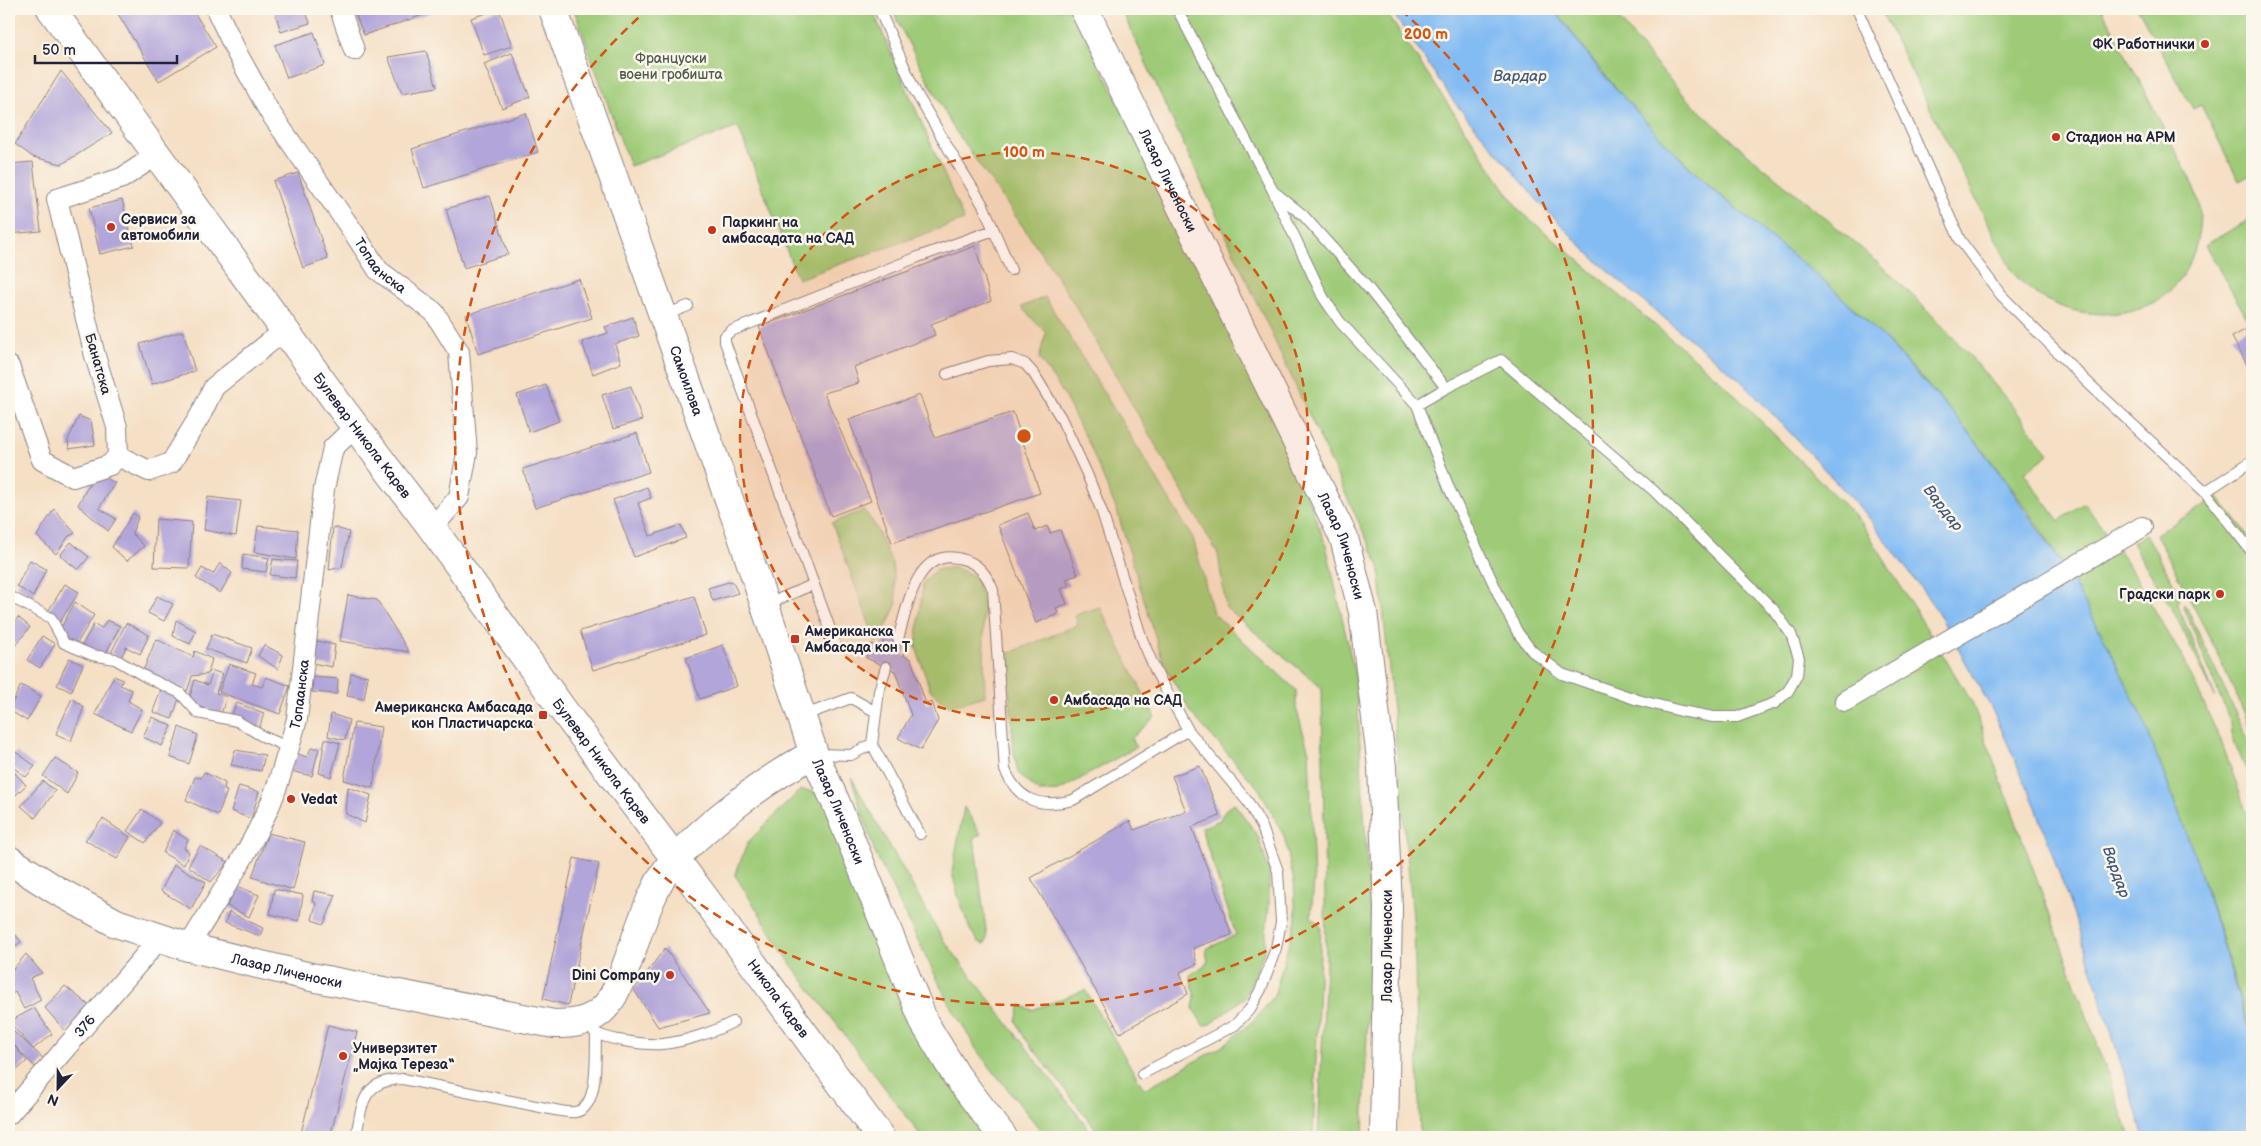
<svg xmlns="http://www.w3.org/2000/svg" width="2261" height="1146" viewBox="0 0 2261 1146" font-family="'Balsamiq Sans',sans-serif">
	<rect width="100%" height="100%" fill="#fbf7ec"/>
	<filter id="ink" filterUnits="userSpaceOnUse"><feTurbulence type="fractalNoise" baseFrequency=".02" numOctaves="2"/><feDisplacementMap in="SourceGraphic" scale="10" xChannelSelector="R" yChannelSelector="G"/><feConvolveMatrix kernelMatrix="1 2 1 2 8 2 1 2 1" color-interpolation-filters="sRGB"/></filter>
	<filter id="wash" filterUnits="userSpaceOnUse"><feTurbulence type="fractalNoise" baseFrequency=".0096" numOctaves="4" result="noise"/><feDisplacementMap in="SourceGraphic" scale="20" xChannelSelector="R" yChannelSelector="G"/><feGaussianBlur stdDeviation="1.12" result="paint"/><feColorMatrix in="noise" values="0 0 0 0 0 0 0 0 0 0 0 0 0 0 0 0 0 1.4 0 .05"/><feComposite in="paint" operator="in"/></filter>
	<g filter="url(#wash)">
		<rect width="100%" height="100%" fill="#f5dfc5"/>
		<path fill="#9fcb78" stroke="#60765a" d="M574,9H872L964,220L798,279L738,127L630,166Z
			M893,9H1072L1271,404L1326,545L1356,680L1371,928L1363,1137H1318L1326,963L1322,688L1226,608L1218,554L1078,310L1042,254L952,126L898,23Z
			M1121,9H1384L1519,210L1722,382L1861,522L1973,704L2131,1137H1420L1414,928L1379,566Z
			M1554,9H1611C1643,49 1675,90 1714,124C1770,176 1833,221 1890,274C1949,329 2001,389 2049,454L2024,473L2059,521L2084,503L2125,559L2185,662L2223,746L2252,828V1040C2205,879 2153,718 2067,572C2017,487 1952,408 1883,337C1830,281 1767,237 1710,186C1650,132 1602,74 1554,9Z
			M1880,9H2102L2190,179C2193,187 2197,196 2199,204C2204,242 2185,291 2146,306C2100,324 2042,311 2012,271Z
			M2138,9H2252V174L2239,181L2201,105L2193,109Z
			M2252,218V315L2247,318L2205,245Z
			M1045,297L1193,538L1213,613L1296,690V708L1309,752L1314,881L1311,917L1321,926L1313,1137H1102L1024,1037L1016,1020L1021,1005L1032,1010L1085,990L1144,1089L1223,1046L1256,1018L1274,996L1296,919L1294,882L1284,836L1259,789L1191,713L1163,662L1117,511L1090,446L1061,390L1039,358L1046,333L1021,307Z
			M2218,497L2252,541V730L2215,648L2156,534Z
			M864,510L875,525L892,563L897,603L881,639L876,642L832,523Z
			M2146,534L2180,595L2178,605L2215,697L2176,616L2132,543Z
			M955,567L976,577L983,602L985,696L949,707L930,690L916,647L923,583L935,570Z
			M2185,604L2252,748V784L2231,734L2230,721L2184,608Z
			M1100,607L1155,717L1132,738L1136,747L1059,791L1039,792L1018,773L1014,753L1007,654L1078,625L1075,615Z
			M851,777L942,938L1095,1137H1046L978,1052L947,999L875,853Z
			M800,790L823,793L994,1137H922L791,964L735,875L748,842Z
			M1234,803L1258,836L1269,872V904L1264,952L1245,997L1211,1024L1203,1025L1193,1008L1195,997L1190,975L1208,963L1206,949L1236,935L1201,828L1220,820L1225,810Z
			M964,807L981,834L974,838L987,938L985,944L979,942L970,930L958,896L952,872Z"/>
		<path fill="#83bbf3" stroke="#526e97" d="M1390,9H1554L1600,71L1671,149L1710,187L1831,287L1881,335L1959,420L2002,476L2067,571L2107,644L2143,719L2195,856L2252,1040V1137H2144L2081,936L2036,807L1994,713L1936,609L1867,515L1782,424L1740,380L1636,295L1588,253L1539,202L1455,103Z"/>
		<g id="blocks">
			<path fill="#b2a5d9" d="M115,9H192L216,47L159,81Z
				M274,9H305L310,23L281,32Z
				M353,9H441L364,35Z
				M499,9L512,46L484,55L471,18Z
				M314,32L325,65L287,78L275,45Z
				M426,51L437,87L402,93L388,57Z
				M512,53L530,97L502,108L484,64Z
				M61,71L112,133L62,164L33,157L15,144Z
				M526,113L538,152L424,188L412,149Z
				M33,162L41,231L9,234V164Z
				M298,173L328,259L303,268L273,181Z
				M490,196L508,254L464,268L446,209Z
				M122,200L134,246L100,254L89,208Z
				M975,246L991,301L931,324L935,335L854,367L859,383L824,393L871,501L831,516L759,327Z
				M579,279L592,318L478,354L466,315Z
				M633,317L639,336L615,344L621,363L593,374L582,342L608,333L605,327Z
				M2252,326V371L2251,372L2232,337Z
				M183,331L195,371L152,384L140,344Z
				M546,385L559,421L529,432L517,395Z
				M631,386L642,420L613,429L602,395Z
				M920,395L935,438L1013,412L1040,493L892,543L849,419Z
				M79,416L91,421L95,445L69,449L68,440Z
				M637,433L649,472L535,508L523,469Z
				M95,473L115,483L99,508L116,519L108,531L78,505Z
				M647,487L651,498L638,503L650,536L681,525L686,538L634,557L613,500Z
				M208,497L241,501L236,536L204,530Z
				M54,509L75,533L69,536L56,554L37,536Z
				M133,513L138,518L132,533L144,546L127,561L112,547Z
				M1028,513L1035,531L1047,526L1050,533L1060,530L1078,575L1066,579L1069,586L1061,589L1067,604L1056,608L1058,614L1036,623L998,525Z
				M156,519L192,522L189,568L154,567Z
				M258,526L298,530L296,559L254,552Z
				M333,527L349,532L342,567L329,570Z
				M71,542L89,557L78,570L60,555Z
				M243,554L269,558L266,572L242,569Z
				M273,559L297,561L295,578L270,575Z
				M30,560L46,569L33,597L17,586Z
				M220,563L232,573L220,593L196,578L202,568L213,574Z
				M732,581L738,593L713,601L708,588Z
				M65,584L79,592L60,622L47,613Z
				M348,595L377,600L409,652L340,641Z
				M157,596L173,604L164,621L148,613Z
				M694,596L706,635L593,670L580,631Z
				M75,602L94,615L76,645L59,631Z
				M18,617L30,627L16,645L9,640V630Z
				M107,620L120,626L104,657L82,645L94,624L102,628Z
				M176,620L196,631L190,644L173,636Z
				M126,623L149,635L140,654L126,647L121,658L111,653Z
				M212,634L252,648L247,663L206,649Z
				M887,634L908,644L903,655L911,659L926,704L932,702L938,720L921,750L898,738L911,715L895,671L866,658L872,644L881,648Z
				M42,636L55,644L40,668L27,660Z
				M156,639L193,657L195,651L212,659L208,674L192,676L187,691L143,671Z
				M317,641L335,645L332,667L312,663Z
				M264,645L283,655L278,669L258,656Z
				M723,645L737,686L700,699L686,658Z
				M69,658L83,665L71,692L57,685Z
				M229,664L256,673L252,684L262,687L266,677L290,686L280,714L219,692Z
				M213,671L223,674L216,693L227,697L221,714L188,703L195,680L208,685Z
				M351,673L368,676L364,699L347,696Z
				M114,676L123,680L120,685L132,690L128,701L142,709L131,731L95,714Z
				M313,677L338,679L337,694L312,692Z
				M21,685L41,696L27,721L9,710Z
				M161,689L180,696L172,719L153,712Z
				M72,698L84,707L71,741L56,734Z
				M237,703L264,713L259,729L231,715Z
				M331,714L349,720L345,740L328,736Z
				M152,717L172,726L162,746L143,737Z
				M354,723L381,727L373,788L344,780Z
				M179,727L198,735L189,764L170,757Z
				M325,739L340,743L331,777L319,773Z
				M311,748H319L312,776L290,771L295,753L307,757Z
				M235,750L265,755L261,771L231,765Z
				M16,752L35,766L26,777L9,764Z
				M55,758L78,773L67,794L43,776Z
				M1200,766L1220,816L1192,827L1232,935L1193,948L1197,964L1180,972L1188,994L1120,1033L1031,878L1130,821L1134,830L1186,811L1172,776Z
				M9,767L26,785L16,795L9,787Z
				M204,772L225,783L224,790L227,791L218,815L186,800L195,777L201,778Z
				M43,781L55,791L35,818L21,806Z
				M239,786L259,792L251,819L231,811Z
				M348,787L371,795L365,823L346,814Z
				M142,809L160,823L145,843L127,831Z
				M103,819L130,837L117,859L85,840Z
				M173,830L188,840L184,848L189,852L184,865L163,853Z
				M268,833L305,842L293,890L252,877Z
				M200,846L228,862L211,882L188,866Z
				M574,858L599,864L568,1005L543,999Z
				M174,865L206,882L191,909L161,891Z
				M237,886L259,895L249,917L227,906Z
				M274,889L303,895L299,921L270,914Z
				M314,891L336,895L324,924L312,920L316,903L312,901Z
				M229,912L263,928L260,936L225,923Z
				M9,926L21,942L9,950Z
				M665,948L710,1013L658,1027L634,990Z
				M26,954L42,973L30,978L41,1000L24,1009L15,992L9,996V974Z
				M65,986L91,1007L66,1032L45,1008Z
				M34,1008L52,1034L33,1049L45,1060L37,1069L12,1043L27,1061L14,1073L9,1065V1033L13,1031L33,1049L9,1022Z
				M328,1025L357,1032L330,1137H300Z"/>
		</g>
	</g>
	<g filter="url(#ink)">
		<use href="#blocks" fill-opacity="0" stroke="#8c8080" stroke-width="1"/>
		<g fill="none" stroke-linecap="round" stroke-linejoin="round">
			<defs>
				<path id="lane" d="M879,9L915,91L954,158L983,205L1011,270
					M1177,9L1273,191L1303,215L1369,289L1446,388L1417,405
					M1857,9L1960,240L2001,295L2086,381L2205,492L2252,552
					M1273,191L1323,297L1340,322L1417,405L1449,488L1503,604L1518,633L1532,651L1562,674L1638,700L1681,711L1713,717H1737L1775,703L1788,691L1797,675L1799,658L1791,634L1773,609L1654,491L1501,360L1446,388
					M665,315L688,306
					M947,374L988,361L1012,359L1025,364L1034,374L1061,418L1087,474L1102,512L1142,639L1156,672L1188,730L1248,802L1262,827L1278,871L1281,922L1276,948L1261,989L1250,1009L1235,1025L1142,1074
					M2205,492L2252,461
					M9,596L51,618L64,643L92,655L115,659L146,677L180,693L198,713L237,721L262,736L290,748
					M765,605L812,585
					M898,639C908,607 915,546 962,559C978,563 987,574 993,590L1005,770C1019,802 1041,808 1073,800L1188,730
					M836,645L725,342V336L731,331L918,257L994,230
					M802,716L851,698L876,712
					M872,744L920,834
					M817,754L851,755L872,744L879,691L886,667
					M591,1029C600,1040 647,1045 662,1044C684,1042 714,1032 733,1022
					M356,1137C362,1104 362,1080 403,1079L555,1110C561,1111 569,1113 575,1112C600,1109 595,1053 596,1035"/>
				<g id="street">
					<path id="s1" d="M216,9L238,55L269,111L356,236L378,270L434,312L459,352L467,453L459,497L432,528"/>
					<path d="M340,9L354,50"/>
					<path d="M9,366L42,460L73,477L110,465L118,456L117,427L95,356L57,199L122,178L158,154"/>
					<path d="M118,456L149,471L171,463L201,414L214,387L285,330"/>
					<path d="M1845,701L2142,527"/>
					<path id="s2" d="M188,947C216,901 247,856 269,807C281,779 289,748 297,719L324,489L333,448L355,427"/>
					<path id="s3" d="M9,1114L160,938"/>
				</g>
				<g id="secondary">
					<path id="s4" d="M51,9L342,409L432,528L563,710L704,897L880,1137"/>
					<path id="s5" d="M553,9L740,530L814,754L836,803L925,1024L956,1075L1003,1137"/>
					<path id="s6" d="M1084,9L1344,538L1363,612L1382,767L1388,908L1384,1137"/>
					<path id="s7" d="M9,860L56,890L116,923L188,947L311,977L554,1024C571,1024 587,1023 601,1011C613,1001 619,983 625,969C638,935 651,886 675,859C708,823 770,776 814,754"/>
				</g>
			</defs>
			<use href="#lane" stroke="#8c8080" stroke-width="12"/>
			<use href="#street" stroke="#8c8080" stroke-width="22"/>
			<use href="#secondary" stroke="#8c8080" stroke-width="30"/>
			<use href="#lane" stroke="#fff" stroke-width="10"/>
			<use href="#street" stroke="#fff" stroke-width="20"/>
			<use href="#secondary" stroke="#fff" stroke-width="28"/>
		</g>
	</g>
	<circle cx="1024" cy="436" r="284" fill="#d45411" fill-opacity=".12"/>
	<g fill="none" stroke="#d45411" stroke-width="2.5" stroke-dasharray="9 6">
		<circle cx="1024" cy="436" r="284"/>
		<path d="M1401 10A569 569 0 1 1 647 10"/>
	</g>
	<g fill="#c8321e" stroke="#fbf7ec" stroke-width="2">
		<circle cx="2205" cy="44" r="5"/>
		<circle cx="2056" cy="137" r="5"/>
		<circle cx="111" cy="227" r="5"/>
		<circle cx="712" cy="230" r="5"/>
		<circle cx="2220" cy="594" r="5"/>
		<rect x="790" y="634" width="10" height="10" rx="2.5"/>
		<circle cx="1054" cy="700" r="5"/>
		<rect x="538" y="710" width="10" height="10" rx="2.5"/>
		<circle cx="291" cy="799" r="5"/>
		<circle cx="670" cy="975" r="5"/>
		<circle cx="343" cy="1056" r="5"/>
	</g>
	<g text-anchor="middle" dominant-baseline="central" stroke-width="5" stroke-linejoin="round" paint-order="stroke">
		<g font-size="14" font-weight="bold" fill="#22223b" stroke="#fbf7ec" text-anchor="start">
			<text x="2195" y="44" text-anchor="end">ФК Работнички</text>
			<text x="2066" y="137">Стадион на АРМ</text>
			<text x="121" y="219">Сервиси за<tspan x="121" dy="16">автомобили</tspan></text>
			<text x="722" y="222">Паркинг на<tspan x="722" dy="16">амбасадата на САД</tspan></text>
			<text x="2210" y="594" text-anchor="end">Градски парк</text>
			<text x="805" y="631">Американска<tspan x="805" dy="16">Амбасада кон Т</tspan></text>
			<text x="1064" y="700">Амбасада на САД</text>
			<text x="533" y="707" text-anchor="end">Американска Амбасада<tspan x="533" dy="16">кон Пластичарска</tspan></text>
			<text x="301" y="799">Vedat</text>
			<text x="660" y="975" text-anchor="end">Dini Company</text>
			<text x="353" y="1048">Универзитет<tspan x="353" dy="16">„Мајка Тереза“</tspan></text>
		</g>
		<g font-size="14" fill="#4e5d50" stroke="#fbf7ec">
			<text x="671" y="58">Француски<tspan x="671" dy="16">воени гробишта</tspan></text>
		</g>
		<g font-size="14" fill="#22223b" stroke="#fbf7ec">
			<text stroke="none"><textPath href="#s6" startOffset="191">Лазар Личеноски</textPath></text>
			<text stroke="none"><textPath href="#s1" startOffset="306">Топаанска</textPath></text>
			<text transform="translate(98 364) rotate(74)">Банатска</text>
			<text stroke="none"><textPath href="#s5" startOffset="395">Самоилова</textPath></text>
			<text stroke="none"><textPath href="#s4" startOffset="528">Булевар Никола Карев</textPath></text>
			<text stroke="none"><textPath href="#s6" startOffset="596">Лазар Личеноски</textPath></text>
			<text stroke="none"><textPath href="#s2" startOffset="279">Топаанска</textPath></text>
			<text stroke="none"><textPath href="#s4" startOffset="932">Булевар Никола Карев</textPath></text>
			<text stroke="none"><textPath href="#s5" startOffset="852">Лазар Личеноски</textPath></text>
			<text transform="translate(1387 946) rotate(-90)">Лазар Личеноски</text>
			<text stroke="none"><textPath href="#s7" startOffset="302">Лазар Личеноски</textPath></text>
			<text stroke="none"><textPath href="#s4" startOffset="1228">Никола Карев</textPath></text>
			<text stroke="none"><textPath href="#s3" startOffset="116">376</textPath></text>
		</g>
		<g font-size="15" font-style="italic" fill="#44587b" stroke="#fbf7ec">
			<text x="1520" y="76">Вардар</text>
			<text transform="translate(1943 508) rotate(52)">Вардар</text>
			<text transform="translate(2116 872) rotate(70)">Вардар</text>
		</g>
	</g>
	<circle cx="1024" cy="436" r="8" fill="#d45411" stroke="#fbf7ec" stroke-width="2.5"/>
	<g font-size="15" text-anchor="middle" font-weight="bold" fill="#d45411" stroke="#fbf7ec" stroke-width="5" stroke-linejoin="round" paint-order="stroke">
		<text x="1426" y="39">200 m</text>
		<text x="1024" y="157">100 m</text>
	</g>
	<rect width="2261" height="1146" fill="none" stroke="#fbf7ec" stroke-width="30"/>
	<g transform="translate(58 1088) rotate(202)" stroke="#fbf7ec" stroke-width="4" paint-order="stroke">
	<path d="M0-4L9 19L0 12L-9 19Z" fill="#22223b"/>
	<text y="-8" font-size="14" font-weight="bold" text-anchor="middle" fill="#22223b">N</text>
	</g>
	<path d="M35 55v8h142v-8" fill="none" stroke="#22223b" stroke-width="2.5"/>
	<text x="42" y="55" font-size="15" fill="#22223b" stroke="#fbf7ec" stroke-width="4" paint-order="stroke">50 m</text>
</svg>
